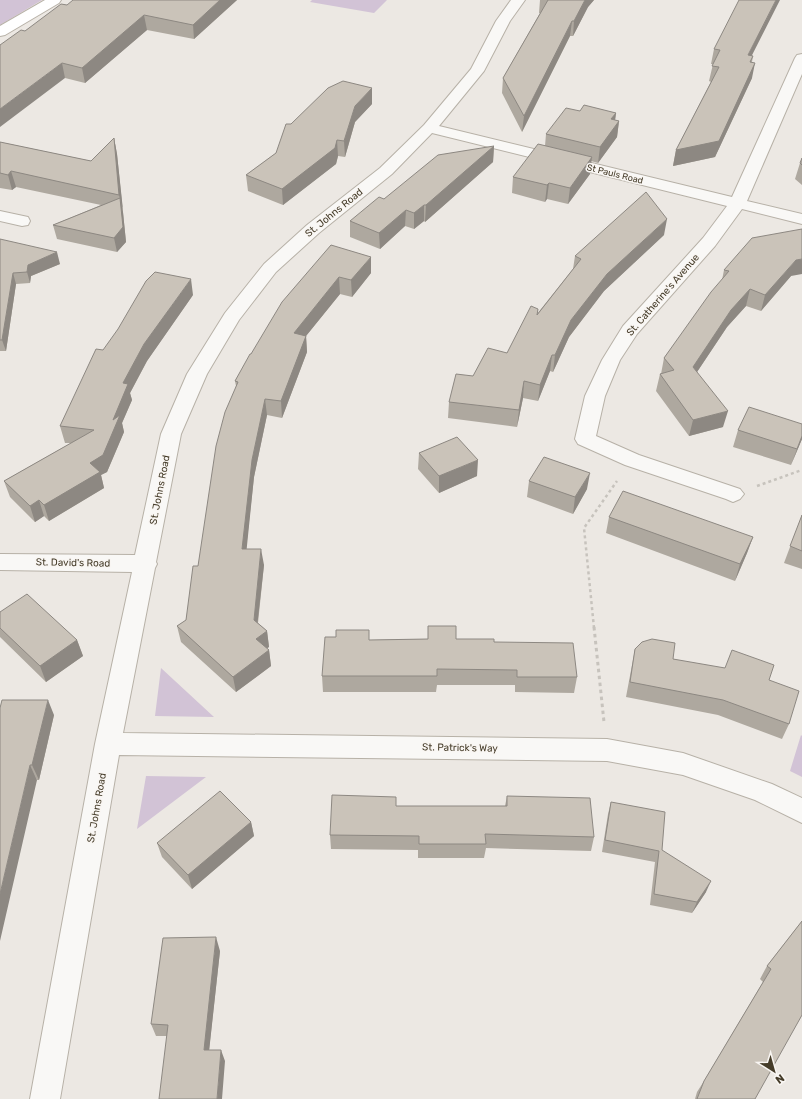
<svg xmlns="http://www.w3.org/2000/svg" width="802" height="1099" viewBox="0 0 802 1099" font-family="Rubik,sans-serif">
	<rect width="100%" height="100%" fill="#ece8e3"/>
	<path fill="#d2c3d6" d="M0,0H42L0,25Z
		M312,0H387L374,13L310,2Z
		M161,668L214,717L155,716Z
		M801,735L802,736V777L790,771Z
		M146,776L206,777L137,829Z"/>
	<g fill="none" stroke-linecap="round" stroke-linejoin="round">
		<defs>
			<path id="street" d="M511,0H525L510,21L484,71L439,126L732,197L795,58L797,55L802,54V74L747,201L802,214V224L742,209L715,246L637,334L620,360L605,396L596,436L639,455L740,489L744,494L740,499L733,502L726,499L625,465L578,444L575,439L585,396L602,360L623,326L703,238L727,206L432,133L392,174L319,233L276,272L239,320L207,374L181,434L156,562L157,564L155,568L123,733L607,739L683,753L772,784L802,798V823L755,800L683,775L607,761L119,755L60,1099H30L95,744L132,572L0,570V554L135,555L161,434L187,374L225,313L264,264L307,225L380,168L424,125L471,69L496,21Z
				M0,211L28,217L30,221L28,225L22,226L0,221Z"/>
			<path id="secondary" d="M45,0H61L59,3L5,35L0,36V26Z"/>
		</defs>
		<use href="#street" stroke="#b7b1a7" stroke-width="2"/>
		<use href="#secondary" stroke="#b7b1a7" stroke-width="2"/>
		<path stroke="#c7c3bd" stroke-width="2.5" stroke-dasharray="3 3" stroke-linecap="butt" d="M757,486L802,470
			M594,628L584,528L617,481"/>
		<path stroke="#c7c3bd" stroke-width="3" stroke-dasharray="3.5 3.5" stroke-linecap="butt" d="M594,627L604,722"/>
		<use href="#street" fill="#f9f8f6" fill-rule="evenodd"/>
		<use href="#secondary" fill="#fff" fill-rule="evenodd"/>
	</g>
	<path fill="#aea89f" d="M237,0L194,39L147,30L85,83L65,78L25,31L67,5Z
		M540,0H594L588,7L573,36H570L522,132L502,93L503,78L540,13H539Z
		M714,49L753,56L752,62V78L715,157L673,166L676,150L711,82L709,81L713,64H711Z
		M372,104L355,122L345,157L338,156L336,164L283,205L248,191L246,175L276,153L291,124Z
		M580,111L616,113L615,120L619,121L617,137L598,163L591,161L590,174L568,204L547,199L545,202L512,193L513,177L545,146L546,134Z
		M114,138L117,154L126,242L117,252L57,239L53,225L101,205L16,187L12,190L0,188V142L91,161Z
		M494,146L493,162L425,222L424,221L414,229L405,226L380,249L350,237V221L384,199Z
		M802,158V185L795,179L800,163Z
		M664,235L604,291L569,337L553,372L550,371L538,401L523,398L517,427L448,418L449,402L473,376L507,353L538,309L537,314L573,269L575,256Z
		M0,239L60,264L31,276L30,283L16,284L6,351H0Z
		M331,245L371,273L352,297L340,294L306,336L307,352L282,418L267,415L254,477L246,549L264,565L258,623L267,631L269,647L267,648L269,650L271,666L236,692L181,642L177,626L186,620L198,566L236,386L235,381L251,354Z
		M724,270L791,276L761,311L746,306L727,327L697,372L723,427L689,436L656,391L660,374H661L664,358L722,280Z
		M193,295L147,361L130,393L132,400L122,423L124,432L107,472L101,475L104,488L49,521L44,516L35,522L10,497L4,481L71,443H65L60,426L103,350Z
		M802,424V439L791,465L733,447L738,430Z
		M419,453L477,476L439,493L418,469Z
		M529,481L587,489L573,514L527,497Z
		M802,515V569L784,563Z
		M609,517L753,537L747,553L735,581L606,533Z
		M0,612L77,640L83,656L46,682L0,637Z
		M428,626L456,639L494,642L577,677L574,693L515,692V685H437L436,692H323L322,676L336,637L369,630V640L428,639Z
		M635,649L673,659L769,680L789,724L782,739L718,715L626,697Z
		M0,708L54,715L39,780H37Z
		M507,796L594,837L591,851L486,848L484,858H418V850L331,849L330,835L397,806H505Z
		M611,802L706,892L692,913L650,905L655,862L602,852L608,814Z
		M251,822L254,836L192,889L162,857L157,843Z
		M802,921L755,1099H695L697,1092L704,1081L763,982L760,979L767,966Z
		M220,951L209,1050L225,1061L167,1036H156L151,1024Z"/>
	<path fill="#8d8882" d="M220,0H237L194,39L193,25Z
		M585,0H594L588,7L573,36L574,21Z
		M776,0H780L744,71L748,55Z
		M144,15L147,30L85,83L82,68Z
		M572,21L570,36L522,132L524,116Z
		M62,63L65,78L0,127V109Z
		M755,63L752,78L715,157L673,166L676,150Z
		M372,88V104L355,122L345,157L344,141L355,106Z
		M616,113L614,128L619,121L617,137L598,163L600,147L611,119Z
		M114,138L117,154L123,210L119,195Z
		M337,140L338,156L336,164L283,205L282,189Z
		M494,146L493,162L425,222L426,205Z
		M592,157L590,174L568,204L570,188Z
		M11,171L16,187L12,190L8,175Z
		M549,183L547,199L545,202L547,185Z
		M120,198L123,212L126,242L117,252L114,238Z
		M424,205V221L414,229V213Z
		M406,210L405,226L380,249L379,233Z
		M667,219L664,235L604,291L569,337L553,372L555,355L571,320L607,274Z
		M57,252L60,264L31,276L30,283L27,272L28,265Z
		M371,257V273L352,297L351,280Z
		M802,259V274L791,276L761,311L765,295L796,260Z
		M13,273L16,284L6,351L2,340Z
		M339,277L340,294L306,336L307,352L282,418L281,401L294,333Z
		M191,279L193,295L147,361L130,393L132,400L122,423L124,432L107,472L101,475L104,488L49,521L44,505L90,463L113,420L123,383L144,344Z
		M750,289L746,306L727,327L689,384L693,367L731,310Z
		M552,355L550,371L538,401L540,385Z
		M524,381L523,398L517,427L519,410Z
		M265,399L267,415L254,477L245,565L242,549L252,460Z
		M728,411L723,427L689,436L693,420Z
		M802,436V439L791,465L797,449Z
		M478,460L477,476L439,493V476Z
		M590,473L587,489L573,514L575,497Z
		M39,500L44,516L35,522L30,506Z
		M753,537L747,553L735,581L740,564Z
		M261,549L264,565L256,636L254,620Z
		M267,631L269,647L258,654L256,639Z
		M77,640L83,656L46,682L40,666Z
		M269,650L271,666L236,692L233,677Z
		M48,700L54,715L39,780L32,765Z
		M30,765L37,780L0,941V894Z
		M251,822L254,836L192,889L188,875Z
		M711,881L706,892L692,913L697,902Z
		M216,937L220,951L208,1061L204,1050Z
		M221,1050L225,1061L222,1099H217Z"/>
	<path fill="#cac3b9" stroke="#8d8882" d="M73,0H220L193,25L144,15L82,68L62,63L0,109V45L21,30L25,31L61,4L67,5Z
		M548,0H585L574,21H572L524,116L503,78Z
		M739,0H776L748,55L753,56L750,62L755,63L719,141L676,150L719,67L712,66L720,50L714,49Z
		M343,81L372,88L355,106L344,141L337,140L335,148L282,189L246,175L276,153L286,124H291L328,88Z
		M584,105L616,113L611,119L619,121L600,147L546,134L566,108L580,111Z
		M114,138L119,195L11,171L8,175L0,173V142L91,161Z
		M538,144L592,157L570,188L549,183L547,185L513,177Z
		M494,146L426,205H424L414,213L406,210L379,233L350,221L379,197L384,199L438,155Z
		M802,158V165L800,163Z
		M646,192L667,219L607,274L571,320L555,355H552L540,385L524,381L519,410L449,402L456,374L473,376L488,348L507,353L531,306L538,309L537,315L581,259L575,256Z
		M120,198L123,227L114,238L53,225Z
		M802,229V259L796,260L765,295L750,289L731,310L693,367L728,411L693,420L660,374L674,370L664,358L711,292L729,271L724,270L752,238Z
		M0,239L57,252L28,265L27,272L13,273L2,340H0Z
		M331,245L371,257L351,280L339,277L294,333L306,336L281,401L265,399L252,460L242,549H261L254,620L267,631L256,639L269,650L233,677L177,626L186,620L193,566H198L216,446L225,412L238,382L235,381L250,354H251L282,302Z
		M155,272L191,279L144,344L123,383L128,384L113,420L120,415L103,455L90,463L100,472L44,505L39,500L30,506L4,481L94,430L60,426L96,349L103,350L118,329L146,281Z
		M749,407L802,424V436L797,449L738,430Z
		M457,437L478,460L439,476L419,453Z
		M544,457L590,473L575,497L529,481Z
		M623,491L753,537L740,564L609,517Z
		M802,515V551L790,546Z
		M27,594L77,640L40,666L0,628V612Z
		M428,626H456V639H494V642L573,643L577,677H517V670L437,669V676H322L325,637H336V630H369V640L428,639Z
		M652,639L675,643L673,659L725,668L732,650L774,665L769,680L799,691L789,724L723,700L630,682L635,649L642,642Z
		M2,700H48L32,765H30L0,894V708Z
		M220,791L251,822L188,875L157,843Z
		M332,795L396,797V806H507V796L590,798L594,837L485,834L486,844H419V836L330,835Z
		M611,802L665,812L662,850L711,881L697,902L654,894L659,851L605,840Z
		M802,921V1015L755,1099H697L704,1081L771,969L767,966Z
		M216,937L204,1050H221L217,1099H159L168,1025L151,1024L163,938Z"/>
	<g text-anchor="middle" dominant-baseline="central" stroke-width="3" stroke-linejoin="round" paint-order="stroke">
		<g font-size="9" fill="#453c29" stroke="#f9f6f3">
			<text transform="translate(615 174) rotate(14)">St Pauls Road</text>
		</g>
		<g font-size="10" fill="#453c29" stroke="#f9f6f3">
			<text transform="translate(334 213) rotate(-39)">St. Johns Road</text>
			<text transform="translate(663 295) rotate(-49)">St. Catherine's Avenue</text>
			<text transform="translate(160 490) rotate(-79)">St. Johns Road</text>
			<text transform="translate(73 563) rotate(1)">St. David's Road</text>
			<text transform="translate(460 748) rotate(1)">St. Patrick's Way</text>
			<text transform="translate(97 808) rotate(-80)">St. Johns Road</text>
		</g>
	</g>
	<g transform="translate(774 1071) rotate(143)" stroke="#f9f6f3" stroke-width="3" paint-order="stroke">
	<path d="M0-3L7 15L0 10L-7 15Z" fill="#453c29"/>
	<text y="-6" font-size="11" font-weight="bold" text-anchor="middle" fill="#453c29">N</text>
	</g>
</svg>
